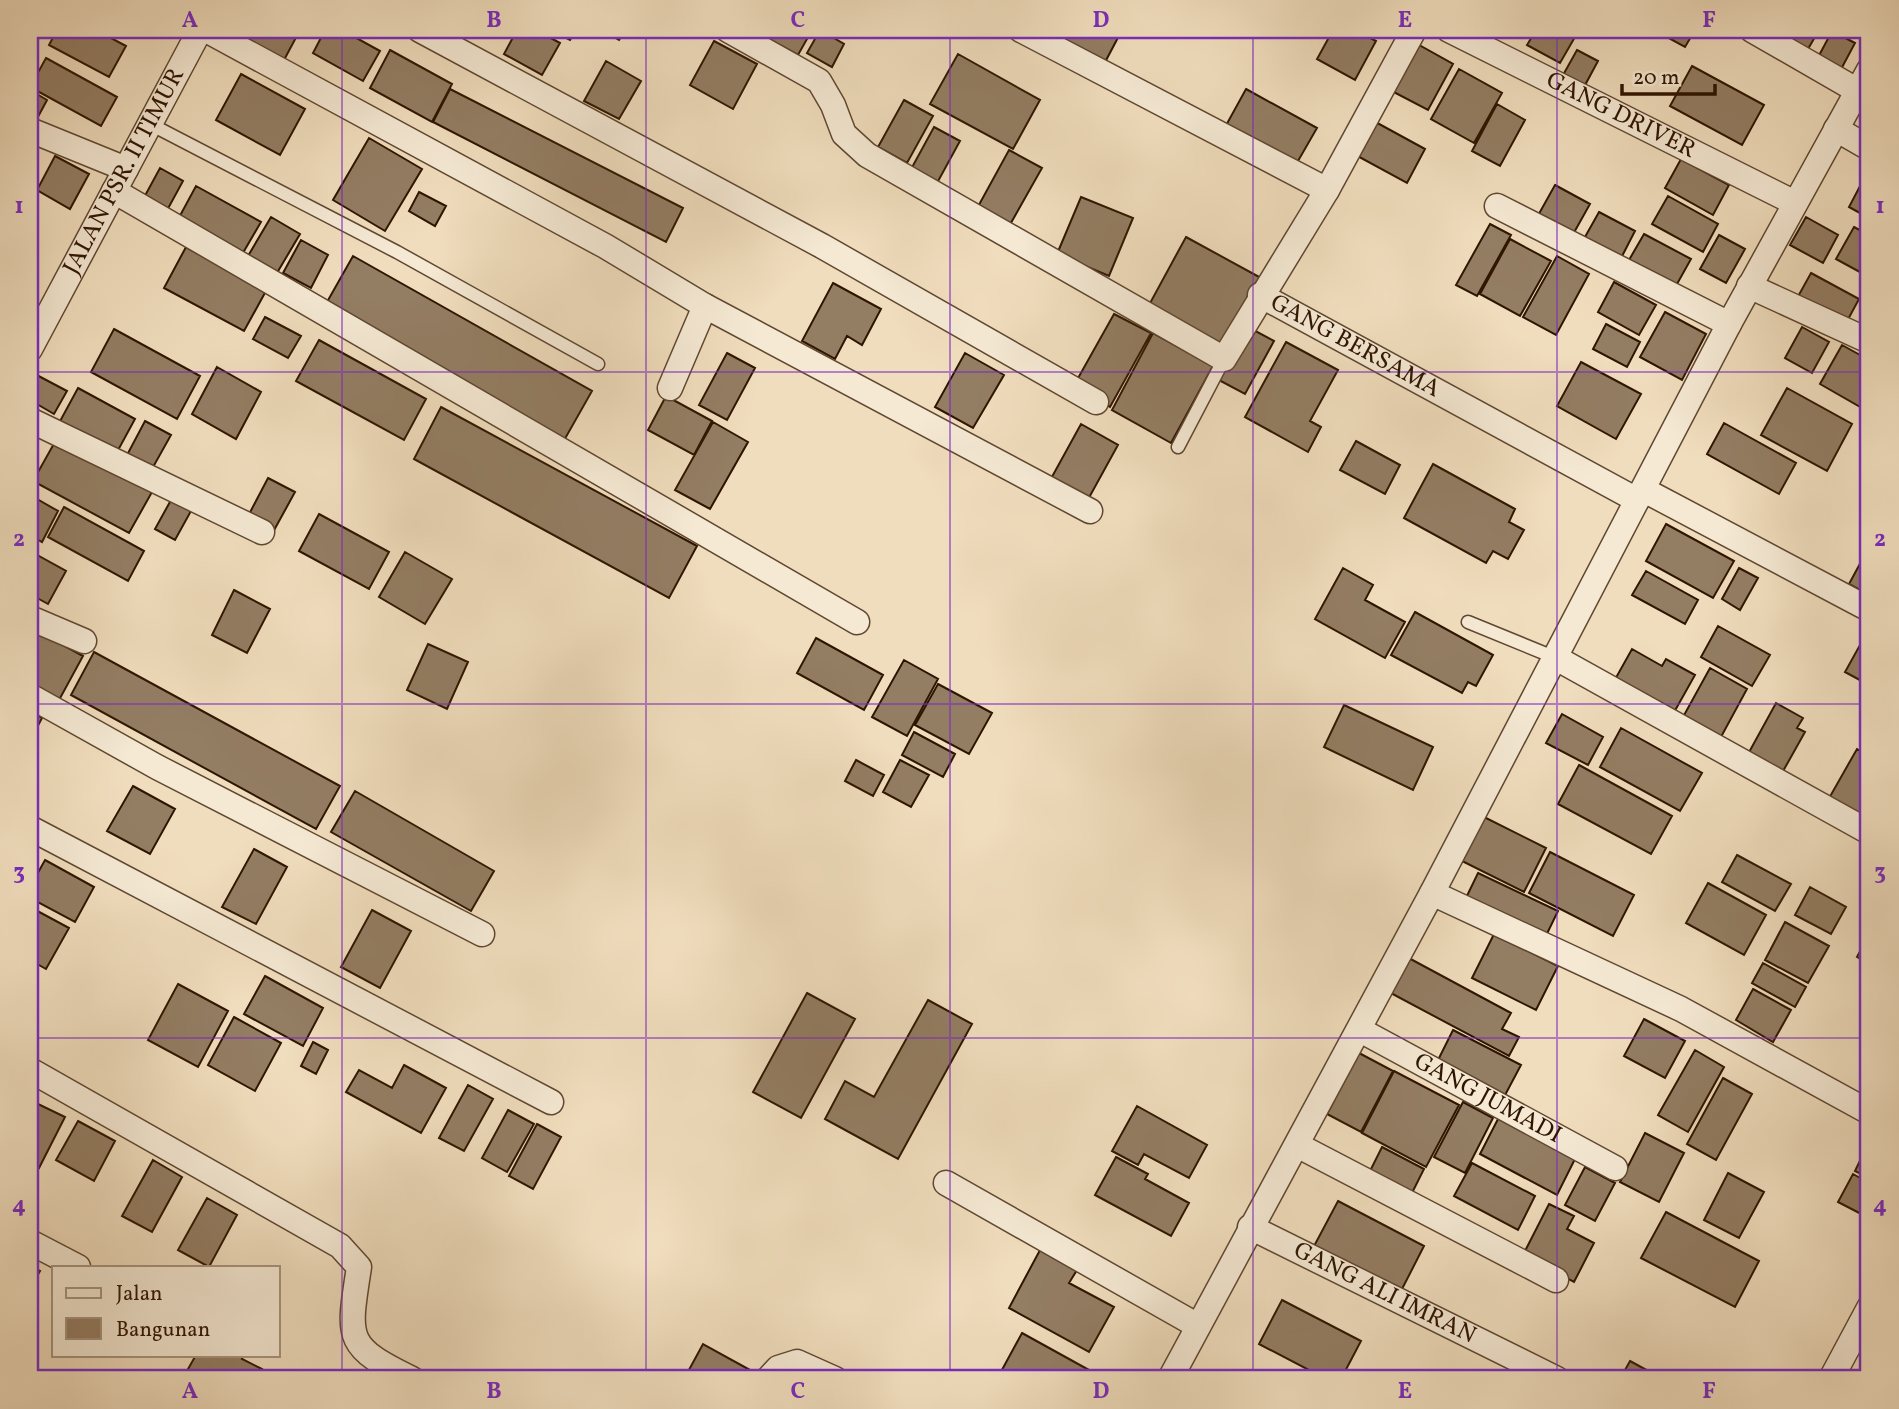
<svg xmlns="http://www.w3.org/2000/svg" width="1899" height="1409" viewBox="0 0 1899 1409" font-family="Vollkorn,serif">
	<rect width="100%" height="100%" fill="#f0ddbd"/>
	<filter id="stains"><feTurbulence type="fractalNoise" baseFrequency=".00286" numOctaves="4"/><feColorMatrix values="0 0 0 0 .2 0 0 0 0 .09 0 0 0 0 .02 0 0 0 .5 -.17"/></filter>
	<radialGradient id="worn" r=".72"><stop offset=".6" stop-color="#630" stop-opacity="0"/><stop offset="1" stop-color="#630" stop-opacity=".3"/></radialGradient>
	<path fill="#937d63" stroke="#2f1501" stroke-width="2" d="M57,30H96L126,46L109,77L49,45Z
		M225,30H300L283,62Z
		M325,30H342L380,51L363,81L313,53Z
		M517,30H536L560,43L542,75L504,54Z
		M551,30H576L570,40Z
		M602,30H626L619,40Z
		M769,30H812L798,55L765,37Z
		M820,30L844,44L832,67L807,53Z
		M1072,30H1122L1103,66L1064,44Z
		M1333,30H1355L1376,41L1355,80L1317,59Z
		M1506,30H1525L1521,38Z
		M1536,30H1579L1560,63L1527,45Z
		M1654,30H1695L1685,47Z
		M1760,30H1819L1804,56Z
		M1832,31L1855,43L1838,75L1815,63Z
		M714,41L757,64L733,109L690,85Z
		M1412,41L1453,64L1428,110L1386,88Z
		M390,50L452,84L432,122L370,88Z
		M1577,50L1598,61L1584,87L1563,75Z
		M958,54L1040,100L1013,149L930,104Z
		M46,58L117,97L101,126L30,87Z
		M606,61L641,81L619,119L584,101Z
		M1692,66L1764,105L1742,145L1670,106Z
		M1459,69L1502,93L1474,143L1431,119Z
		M241,74L305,109L280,155L216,120Z
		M450,89L683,208L666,242L433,122Z
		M1246,89L1317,128L1294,168L1224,129Z
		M30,90L47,100L32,128L30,127Z
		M904,100L933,116L907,163L878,147Z
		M1497,104L1525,120L1500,166L1472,151Z
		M1370,119L1425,149L1407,183L1352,153Z
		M934,127L960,141L936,185L910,171Z
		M369,138L422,169L385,231L333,200Z
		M1009,150L1042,168L1007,230L975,212Z
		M55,156L89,174L70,209L37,190Z
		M1681,159L1729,185L1713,215L1665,188Z
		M160,168L183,181L164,216L141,203Z
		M1869,169V218L1849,207Z
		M1555,185L1590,204L1571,238L1536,219Z
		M196,186L261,222L240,258L176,223Z
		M419,192L446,206L435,226L409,211Z
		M1668,196L1718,224L1703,252L1652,224Z
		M1081,197L1133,218L1109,276L1057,254Z
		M1599,212L1635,231L1618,264L1581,244Z
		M271,217L300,234L277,273L248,256Z
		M1806,217L1838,235L1823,263L1790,245Z
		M1490,224L1511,235L1477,296L1456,285Z
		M1854,227L1869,235V277L1836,259Z
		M1644,234L1691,259L1672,293L1625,267Z
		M1719,235L1745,249L1726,283L1700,269Z
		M1186,237L1261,278L1224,346L1149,305Z
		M1510,239L1551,261L1520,316L1480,294Z
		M301,240L328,255L311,288L283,273Z
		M186,247L266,291L244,331L164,288Z
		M353,256L592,391L562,444L323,309Z
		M1557,256L1589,274L1556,335L1523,317Z
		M1811,273L1859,299L1844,327L1796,300Z
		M1614,282L1656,305L1639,335L1598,312Z
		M833,283L881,309L862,345L847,336L835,359L802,341Z
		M1869,311V332L1860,327Z
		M1665,312L1706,334L1682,380L1640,357Z
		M1114,314L1151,333L1110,407L1073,387Z
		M265,317L301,336L288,358L253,339Z
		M1606,324L1640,342L1627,367L1593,349Z
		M1246,326L1274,341L1245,394L1217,379Z
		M1802,327L1829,342L1812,373L1785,358Z
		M114,329L200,376L177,419L91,372Z
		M1153,333L1213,366L1171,443L1112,410Z
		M319,340L426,399L404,440L296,381Z
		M1286,342L1338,370L1310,421L1321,427L1308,452L1245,417Z
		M1842,345L1869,360V412L1820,384Z
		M727,353L755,368L727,420L699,405Z
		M965,353L1004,375L973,428L935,407Z
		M1581,362L1641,394L1616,439L1557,406Z
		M217,367L261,392L236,439L192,414Z
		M31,372L67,391L54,414L30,400Z
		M78,388L135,419L116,454L59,423Z
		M1787,388L1852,424L1827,471L1761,435Z
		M666,396L712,421L694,455L648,430Z
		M441,407L697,546L669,598L414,459Z
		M145,421L171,435L152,469L127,455Z
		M713,422L748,442L710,509L675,490Z
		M1724,423L1796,463L1779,494L1707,454Z
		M1081,424L1118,445L1085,505L1048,484Z
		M56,440L152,492L129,533L33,481Z
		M1356,441L1400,465L1385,494L1340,470Z
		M1433,464L1515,509L1509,522L1524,530L1508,559L1493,551L1486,563L1404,518Z
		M268,478L295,492L272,534L246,520Z
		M30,495L58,511L42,542L30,535Z
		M171,500L191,511L175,540L155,529Z
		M64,507L144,551L128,581L48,537Z
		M319,514L389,552L369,589L299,551Z
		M1666,524L1734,561L1713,598L1646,561Z
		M1869,547V595L1849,584Z
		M30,551L66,571L48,604L30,594Z
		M405,552L452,579L425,624L379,597Z
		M1343,568L1373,585L1365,600L1405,622L1385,658L1315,619Z
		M1739,568L1758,578L1740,610L1722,599Z
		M1646,571L1698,600L1685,624L1632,595Z
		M234,590L270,609L247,653L212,635Z
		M1415,612L1493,655L1476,686L1468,682L1462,693L1391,655Z
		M1718,626L1770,655L1752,686L1701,657Z
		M30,627L83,656L58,702L30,687Z
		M1865,636L1869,638V685L1845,672Z
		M816,638L883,675L864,710L797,673Z
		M428,644L468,662L447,709L407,690Z
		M1632,649L1662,666L1666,659L1695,675L1672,716L1613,683Z
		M94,652L340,786L316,829L71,695Z
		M904,660L938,679L907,736L872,717Z
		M1710,668L1747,689L1721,737L1683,717Z
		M938,684L992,713L969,754L915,725Z
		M1776,703L1803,718L1797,728L1805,732L1782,773L1748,754Z
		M1344,705L1433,747L1413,790L1324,747Z
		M30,711L42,718L30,741Z
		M1562,714L1603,737L1588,765L1546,743Z
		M1621,728L1702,773L1680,811L1600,767Z
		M914,732L955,754L943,777L902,755Z
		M1857,749L1869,756V823L1828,800Z
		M856,760L884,775L873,796L845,781Z
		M900,760L929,775L911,807L883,792Z
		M1579,765L1672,816L1651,854L1558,804Z
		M133,786L175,809L150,854L107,831Z
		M355,791L494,871L471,911L331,832Z
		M1480,815L1546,848L1524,892L1458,859Z
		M254,849L287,867L256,924L222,907Z
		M1550,852L1634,895L1613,936L1529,893Z
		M1737,855L1791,884L1775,911L1722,882Z
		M45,860L94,887L75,922L30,898V887Z
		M1478,873L1558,911L1543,942L1463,904Z
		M1708,883L1766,915L1744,955L1686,923Z
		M1810,887L1846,907L1831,934L1795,915Z
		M30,907L69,928L46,969L30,960Z
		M372,910L411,931L380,988L341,967Z
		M1785,922L1829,946L1808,983L1765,960Z
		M1494,934L1558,966L1536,1010L1472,978Z
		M1869,935V964L1857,957Z
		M1405,956L1511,1013L1502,1029L1519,1037L1509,1056L1387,991Z
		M1763,963L1806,987L1795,1007L1752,983Z
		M265,976L323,1008L303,1046L244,1014Z
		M178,984L228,1011L198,1067L148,1040Z
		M1753,989L1791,1010L1773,1042L1736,1020Z
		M807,993L855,1019L801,1118L753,1092Z
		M928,1000L972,1024L898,1159L825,1119L845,1081L874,1097Z
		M234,1017L281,1043L255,1091L208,1065Z
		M1644,1019L1685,1041L1665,1078L1624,1056Z
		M1453,1030L1521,1065L1503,1099L1436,1064Z
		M313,1042L328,1050L316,1074L301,1066Z
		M1695,1050L1724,1067L1688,1132L1658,1115Z
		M1359,1053L1393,1071L1361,1132L1327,1114Z
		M404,1065L446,1088L421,1133L346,1092L359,1070L392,1088Z
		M1394,1071L1459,1105L1426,1167L1362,1133Z
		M1723,1078L1752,1094L1716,1160L1687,1144Z
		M468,1085L493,1099L464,1151L439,1138Z
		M1463,1102L1493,1118L1465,1173L1434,1157Z
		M38,1104L65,1117L39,1168L30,1163V1119Z
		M1137,1106L1207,1145L1189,1178L1144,1154L1138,1165L1112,1151Z
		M508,1110L534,1124L507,1172L482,1158Z
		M1499,1117L1576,1157L1557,1195L1480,1154Z
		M78,1121L115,1141L94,1181L56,1160Z
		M537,1124L561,1137L533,1189L509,1176Z
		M1645,1133L1684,1153L1659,1202L1620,1182Z
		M1869,1142V1178L1855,1171Z
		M1382,1147L1424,1169L1410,1197L1368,1175Z
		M1116,1157L1148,1174L1145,1179L1189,1203L1171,1236L1095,1195Z
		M153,1160L182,1177L152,1232L122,1216Z
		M1472,1163L1535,1196L1518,1230L1454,1196Z
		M1585,1167L1615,1183L1595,1221L1565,1205Z
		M1728,1173L1764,1192L1739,1238L1704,1220Z
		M1853,1174L1869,1183V1218L1838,1202Z
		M207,1198L237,1215L209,1267L178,1250Z
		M1338,1201L1424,1246L1400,1293L1313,1248Z
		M1549,1204L1574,1216L1567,1229L1594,1243L1574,1282L1523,1255Z
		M1666,1212L1759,1261L1735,1307L1641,1258Z
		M1040,1250L1077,1270L1069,1283L1114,1307L1089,1352L1009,1308Z
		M30,1266L40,1271L30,1289Z
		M1282,1300L1361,1341L1341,1379H1326L1259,1344Z
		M1022,1333L1089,1370L1084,1379H997Z
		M703,1344L750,1370L745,1379H684Z
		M196,1355H245L242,1359L262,1369L257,1379H207L188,1369Z
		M1630,1361L1663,1379H1620Z"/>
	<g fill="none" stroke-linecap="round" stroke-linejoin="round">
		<defs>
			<path id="service" d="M150,124L397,252L598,364
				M1178,447L1224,359
				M1468,622L1556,658"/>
			<g id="minor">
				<path d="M206,30L605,246L705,306L1090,511"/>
				<path d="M420,30L822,246L1096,402"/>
				<path d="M728,30L819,81L833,105L844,134L867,155L1224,359L1327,190L1414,30"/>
				<path d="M1021,30L1327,190"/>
				<path id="s1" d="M1449,30L1795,203"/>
				<path d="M1752,30L1858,91"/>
				<path d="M1836,129L1869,148"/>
				<path d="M30,130L126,169"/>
				<path d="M114,191L857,622"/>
				<path d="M1497,206L1729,324"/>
				<path d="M1749,286L1869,341"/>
				<path id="s2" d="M1260,295L1637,500"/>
				<path id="s3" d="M30,349L200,30"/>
				<path d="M670,388L705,306"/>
				<path d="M30,420L262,532"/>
				<path d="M1644,490L1863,606"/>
				<path d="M30,618L84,641"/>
				<path d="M1556,658L1869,832"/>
				<path d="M30,696L157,767L482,934"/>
				<path d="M30,828L551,1102"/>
				<path d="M1432,893L1681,1009L1869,1112"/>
				<path id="s4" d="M1360,1030L1615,1168"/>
				<path d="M30,1070L340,1246L359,1267C348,1339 344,1346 412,1379"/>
				<path d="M1297,1145L1556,1280"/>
				<path d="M946,1183L1198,1326"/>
				<path id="s5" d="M1250,1227L1557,1379"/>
				<path d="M30,1242L78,1267"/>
				<path d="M768,1379L778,1368L797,1362L835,1379"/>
				<path d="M1170,1379L1432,893L1729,324L1869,70"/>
				<path d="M1831,1379L1869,1308"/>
			</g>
		</defs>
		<use href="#service" stroke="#5f4730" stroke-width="15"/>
		<use href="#minor" stroke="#5f4730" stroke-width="27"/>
		<use href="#service" stroke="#f5e9d4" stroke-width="12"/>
		<use href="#minor" stroke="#f5e9d4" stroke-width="24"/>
	</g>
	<path fill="none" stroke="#7b2cbf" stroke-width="2" stroke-opacity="0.55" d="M342,30V1379M646,30V1379M950,30V1379M1253,30V1379M1557,30V1379M30,372H1869M30,704H1869M30,1038H1869"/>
	<g text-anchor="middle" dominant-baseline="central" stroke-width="7" stroke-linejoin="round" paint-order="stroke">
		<g font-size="24" fill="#2f1501" stroke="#f5e9d4">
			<text stroke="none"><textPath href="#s1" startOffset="192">GANG DRIVER</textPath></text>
			<text stroke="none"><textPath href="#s3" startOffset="201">JALAN PSR. II TIMUR</textPath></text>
			<text stroke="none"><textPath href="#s2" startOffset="108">GANG BERSAMA</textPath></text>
			<text stroke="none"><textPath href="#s4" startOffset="145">GANG JUMADI</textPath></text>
			<text stroke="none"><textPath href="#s5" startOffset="150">GANG ALI IMRAN</textPath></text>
		</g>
	</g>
	<rect width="1899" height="1409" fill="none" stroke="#f0ddbd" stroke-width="77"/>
	<rect x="52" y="1266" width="228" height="91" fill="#f5e9d4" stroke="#a69480" stroke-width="2"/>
	<rect x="66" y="1288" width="35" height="10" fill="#f5e9d4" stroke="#a69480" stroke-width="2"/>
	<text x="116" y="1300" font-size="21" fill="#2f1501">Jalan</text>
	<rect x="66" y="1318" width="35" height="21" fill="#937d63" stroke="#a69480" stroke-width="2"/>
	<text x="116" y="1336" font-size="21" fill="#2f1501">Bangunan</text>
	<path d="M1622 84v10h93v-10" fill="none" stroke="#2f1501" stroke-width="3.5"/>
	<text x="1633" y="84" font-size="21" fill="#2f1501" stroke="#f5e9d4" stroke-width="5" paint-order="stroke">20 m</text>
	<rect x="38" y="38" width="1822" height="1332" fill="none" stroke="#7b2cbf" stroke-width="2.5"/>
	<g font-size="23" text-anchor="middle" font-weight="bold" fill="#7b2cbf">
		<text x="190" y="27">A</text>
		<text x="494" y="27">B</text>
		<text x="798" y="27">C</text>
		<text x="1101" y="27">D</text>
		<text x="1405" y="27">E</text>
		<text x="1709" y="27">F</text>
		<text x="19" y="213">1</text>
		<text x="1880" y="213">1</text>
		<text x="19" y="546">2</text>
		<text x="1880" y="546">2</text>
		<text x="19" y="879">3</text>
		<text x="1880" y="879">3</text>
		<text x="19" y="1212">4</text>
		<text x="1880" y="1212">4</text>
		<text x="190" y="1398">A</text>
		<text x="494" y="1398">B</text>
		<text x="798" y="1398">C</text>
		<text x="1101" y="1398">D</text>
		<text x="1405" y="1398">E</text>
		<text x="1709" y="1398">F</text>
	</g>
	<rect width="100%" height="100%" filter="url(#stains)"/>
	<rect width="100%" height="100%" fill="url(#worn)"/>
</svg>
